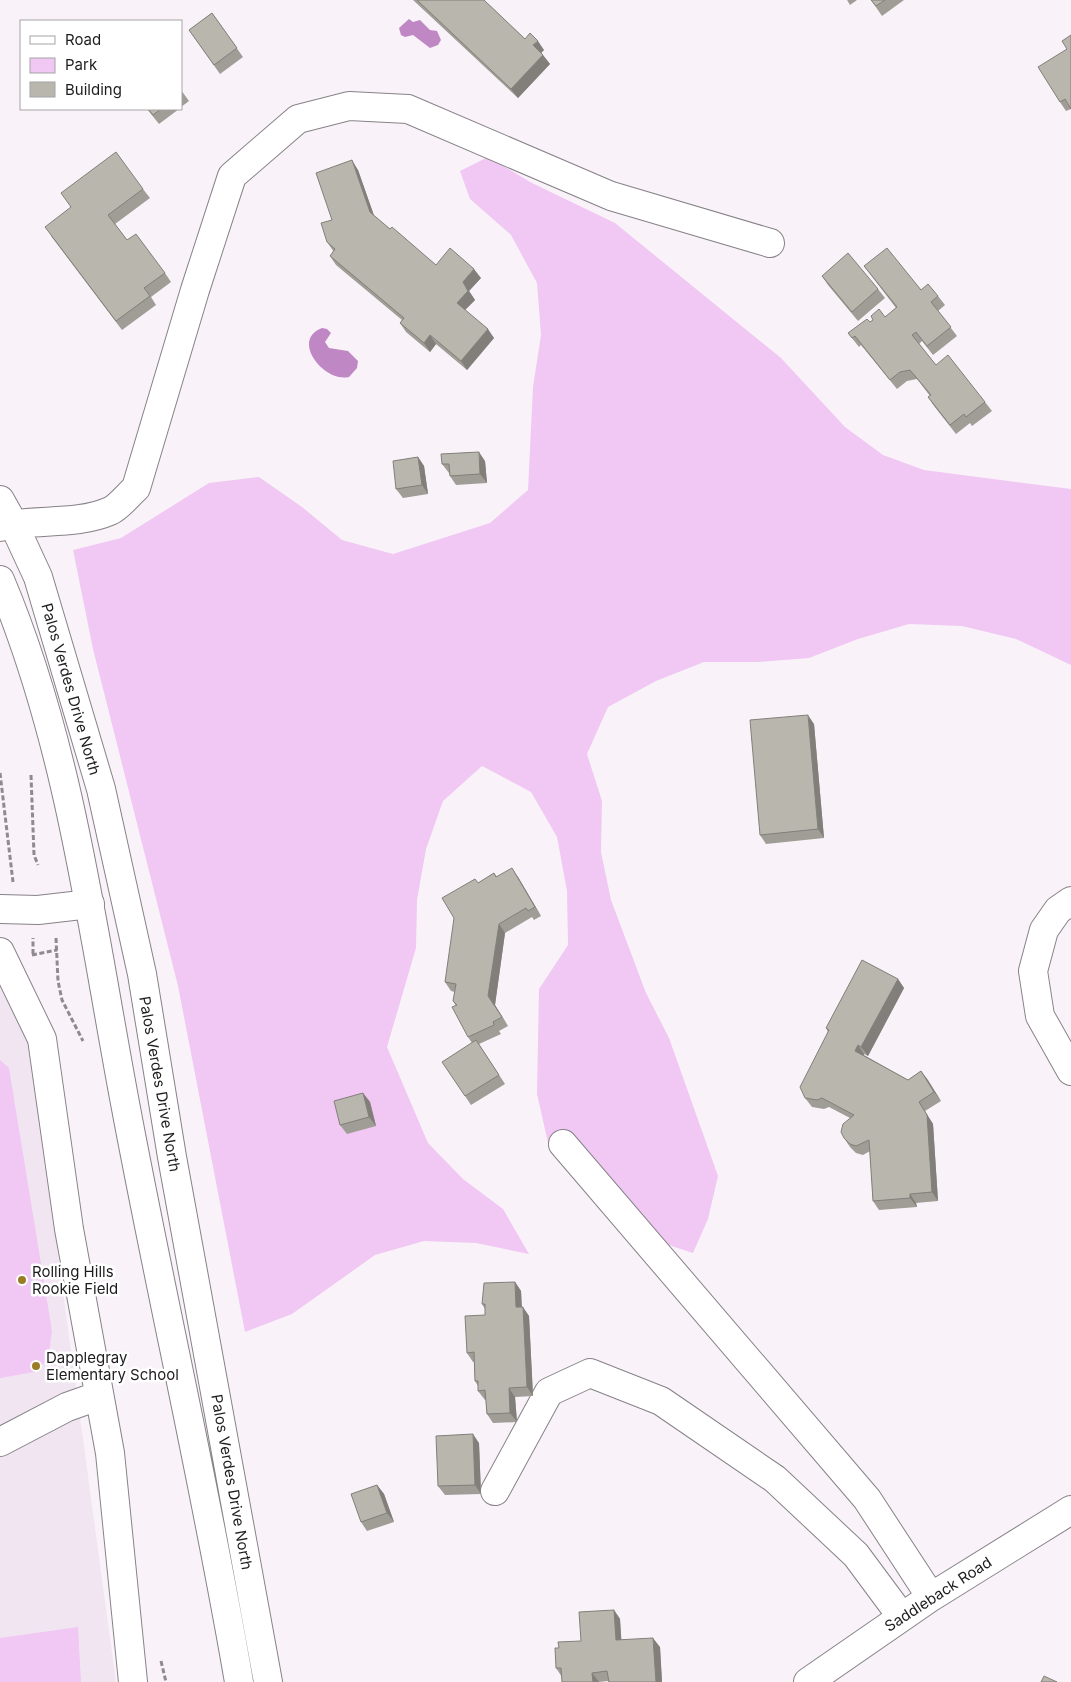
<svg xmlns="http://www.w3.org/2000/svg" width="1071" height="1682" viewBox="0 0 1071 1682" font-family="Inter,sans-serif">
	<rect width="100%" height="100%" fill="#f9f3f9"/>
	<path fill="#f1e5f2" d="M0,972L30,1049L116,1682H0Z"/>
	<path fill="#f0c8f3" d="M488,157L532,183L615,223L781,358L845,427L883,455L924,470L1071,489V665L1016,639L962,626L909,624L858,639L809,658L758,662H704L656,681L608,707L587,754L602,801L601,852L611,900L646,993L669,1038L718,1176L708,1219L693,1253L617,1228L549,1147L537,1094L539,989L568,945L567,891L557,837L531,792L482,766L443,801L426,849L417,900L416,948L387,1047L428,1143L463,1179L503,1209L529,1254L476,1243L424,1241L375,1255L292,1314L245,1332L178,986L93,649L73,550L121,538L209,483L259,477L302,507L342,540L393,554L490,523L528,490L533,387L541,335L537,283L511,235L470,199L460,171Z
		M0,1060L9,1068L52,1331L48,1360L34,1372L0,1378Z
		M78,1627L81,1682H0V1638Z"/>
	<path fill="#c087c5" d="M409,19L413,22L420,20L430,30L437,31L441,40L438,45L430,48L413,35L405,37L401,35L399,28Z
		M322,328L327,329L331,333L325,342L329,348L348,351L358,361L357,368L349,377C324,383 290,340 322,328Z"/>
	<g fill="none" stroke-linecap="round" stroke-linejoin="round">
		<defs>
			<path id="minor" d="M0,527C36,518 75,526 110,511C119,507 128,495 136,488L195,290L232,176L298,119L349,106L408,109L611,196L770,243
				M1071,901L1058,910L1044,930L1033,971L1040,1016L1071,1071
				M0,909L38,910L90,904
				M0,952L42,1039L69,1229L110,1453L133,1682
				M563,1144L867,1499L931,1597
				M0,1442L67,1407L98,1396
				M495,1491L549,1392L590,1373L661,1401L775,1479L856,1555L902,1617
				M808,1682L931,1597L1071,1510"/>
			<path id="major" d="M0,500L13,523L38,577L101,789L142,974L172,1157L268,1682
				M0,580C70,746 92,928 125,1103C161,1296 206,1488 239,1682"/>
		</defs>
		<use href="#minor" stroke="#878288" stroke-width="30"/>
		<use href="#major" stroke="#878288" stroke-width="30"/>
		<path stroke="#8e8a8e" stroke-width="3" stroke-dasharray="5 2.5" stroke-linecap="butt" d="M0,773L13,882
			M31,775L34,855L38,865
			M56,938L58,981L62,1000L83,1041
			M33,954V938
			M32,955L57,950
			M161,1661L166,1682"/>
		<use href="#minor" stroke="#fff" stroke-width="28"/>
		<use href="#major" stroke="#fff" stroke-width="28"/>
	</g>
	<path fill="#9f9d96" d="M413,0H484L525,39L544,50L541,53L550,64L518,98Z
		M847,0H857L850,5Z
		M871,0H904L882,16Z
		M212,13L243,57L220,74L189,30Z
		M1067,49L1071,109L1066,111L1060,102Z
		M181,90L189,101L181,107Z
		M147,109H179L159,124Z
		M358,170L374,216L390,229L436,265L481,278L469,291L475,300L465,310L494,338L467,370L436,344L430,352L406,332L400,323L402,320L336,265L330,256L334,252L327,242L332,220Z
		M143,189L150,198L115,224L127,240L165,273L171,282L151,297L156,305L122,330L51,236Z
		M864,266L938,296L945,305L938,311L957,336L933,355L922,341L919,344L936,365L985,402L992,411L972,426L970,423L956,434L934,406L928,397L930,396L917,379L907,381L897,389L861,345L859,347L848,333L870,322L885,317L896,308Z
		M822,276L878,289L885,298L858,321L828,285Z
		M418,457L424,466L428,494L403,498L396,489Z
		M485,461L487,483L456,485L450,476L449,473L442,464Z
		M814,724L824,838L766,844L760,835Z
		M494,873L497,877H518L541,916L534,920L532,917L505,933L495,1005L508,1026L499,1031L501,1034L479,1044L505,1084L471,1105L465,1096L472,1043L468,1037L456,1006L453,1001L455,992L451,991L445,982L478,883Z
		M898,979L904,988L868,1056L864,1054V1055L908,1080L921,1071L941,1101L925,1111L933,1124L938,1201L916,1203L917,1207L879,1210L873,1201L870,1151L863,1155L856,1153L850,1147L844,1138L850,1118L829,1107L824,1109L812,1107L805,1098L828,1032L826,1028Z
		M363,1093L370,1102L376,1126L347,1134L340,1125Z
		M515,1282L521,1291L522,1307L529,1316L533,1396L515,1397L517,1422L493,1423L487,1414L486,1400H485L478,1391V1386L475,1381L474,1362H473L467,1353L485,1315V1309L482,1304Z
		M479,1443L481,1494L445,1495L438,1486Z
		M377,1485L384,1494L394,1522L367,1531L361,1522Z
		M614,1610L620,1619L621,1640L660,1647L662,1682H609L608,1681L599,1682H562V1677L556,1668L559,1648L581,1641Z"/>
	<path fill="#827f7a" d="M538,41L544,50L540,54L533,45Z
		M543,55L550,64L518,98L511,89Z
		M352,160L358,170L376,221L370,212Z
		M474,269L481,278L469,291L475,300L463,312L457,303L463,282Z
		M488,329L494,338L467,370L461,361Z
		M430,335L436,344L430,352L424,343Z
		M479,452L485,461L487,483L480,474Z
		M418,457L424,466L428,494L422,485Z
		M808,715L814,724L824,838L818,829Z
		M512,868L518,877L541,916L535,907Z
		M499,924L505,933L495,1005L508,1026L488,996Z
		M898,979L904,988L868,1056L861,1047Z
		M858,1045L864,1054L861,1060L855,1051Z
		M921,1071L928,1080L941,1101L934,1092Z
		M363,1093L370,1102L376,1126L369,1117Z
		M919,1102L933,1124L938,1201L932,1192Z
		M910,1194L916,1203L917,1207L910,1198Z
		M515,1282L521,1291L522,1316L516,1307Z
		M523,1307L529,1316L533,1396L527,1387Z
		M509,1388L515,1397L517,1422L510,1413Z
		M473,1434L479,1443L481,1494L475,1485Z
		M377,1485L384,1494L394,1522L387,1513Z
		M614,1610L620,1619L622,1649L616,1640Z
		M653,1638L660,1647L662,1682H656Z
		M592,1673L599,1682H593Z"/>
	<path fill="#b9b6ae" stroke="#827f7a" d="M417,0H484L525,39L530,33L538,41L533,45L543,55L511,89Z
		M871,0H885L876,6Z
		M212,13L237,48L214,65L189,30Z
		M1071,35V109L1065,99L1060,102L1038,67L1067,49L1062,41Z
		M148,109H161L153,115Z
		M116,152L143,189L108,215L127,240L136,234L165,273L144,288L150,296L116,321L45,227L71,207L61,193Z
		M352,160L370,212L390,229L392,227L436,265L450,248L474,269L463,282L468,291L457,303L488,329L461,361L430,335L424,343L400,323L404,318L330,256L335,249L327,242L321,223L332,220L316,173Z
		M887,248L921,290L928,284L938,296L931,302L951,327L927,346L916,332L912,335L936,365L948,355L985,402L966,417L964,414L950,425L928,397L931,395L910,370L900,372L890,380L855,336L852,338L848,333L867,319L870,322L873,320L871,316L879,309L885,317L897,307L864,266Z
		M848,253L878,289L852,312L822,276Z
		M479,452L480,474L450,476L449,464H442L441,454Z
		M418,457L422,485L396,489L393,461Z
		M808,715L818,829L760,835L750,720Z
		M512,868L535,907L528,911L526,908L499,924L488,996L502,1017L493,1022L494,1025L468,1037L452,1007L457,1005L453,1001L456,984L445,982L454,918L442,898L475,879L478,883L494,873L496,877Z
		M862,960L898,979L861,1047L858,1045L855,1051L908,1080L921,1071L934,1092L919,1102L927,1115L932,1192L910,1194V1198L873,1201L869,1140L856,1146L850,1144L844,1138L841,1132L843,1124L854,1115L822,1098L817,1100L805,1098L800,1087L829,1030L826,1028Z
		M476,1040L499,1075L465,1096L442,1062Z
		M363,1093L369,1117L340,1125L334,1101Z
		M515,1282L516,1307H523L527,1387L509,1388L510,1413L487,1414L485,1390L478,1391V1381H475L474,1352L467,1353L465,1316L485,1315V1304H482L484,1283Z
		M473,1434L475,1485L438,1486L436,1436Z
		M377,1485L387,1513L361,1522L351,1494Z
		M614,1610L616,1640L653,1638L656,1682H609L607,1671L592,1673L593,1682H562L561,1668H556L555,1648H559L558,1642L581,1641L579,1612Z
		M1044,1676L1057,1682H1041Z"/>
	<g fill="#9a7c25" stroke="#fff" stroke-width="2">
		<circle cx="22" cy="1280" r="5"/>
		<circle cx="36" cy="1366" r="5"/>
	</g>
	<g text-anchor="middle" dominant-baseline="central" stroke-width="5" stroke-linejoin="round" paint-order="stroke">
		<g font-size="15" fill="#1e1c1e" stroke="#fff">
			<text transform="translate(71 689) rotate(74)">Palos Verdes Drive North</text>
			<text transform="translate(160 1084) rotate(80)">Palos Verdes Drive North</text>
			<text transform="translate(232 1482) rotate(80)">Palos Verdes Drive North</text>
			<text transform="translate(938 1594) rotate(-33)">Saddleback Road</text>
		</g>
		<g font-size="15" fill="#1e1c1e" stroke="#fff" text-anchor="start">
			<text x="32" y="1271">Rolling Hills<tspan x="32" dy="17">Rookie Field</tspan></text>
			<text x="46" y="1357">Dapplegray<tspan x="46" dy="17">Elementary School</tspan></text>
		</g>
	</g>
	<rect x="20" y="20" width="162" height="90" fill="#ffffff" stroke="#a5a4a5"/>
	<rect x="30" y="36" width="25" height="8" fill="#ffffff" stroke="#a5a4a5"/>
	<text x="65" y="45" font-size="15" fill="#1e1c1e">Road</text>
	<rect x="30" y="58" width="25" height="15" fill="#f0c8f3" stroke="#a5a4a5"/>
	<text x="65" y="70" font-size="15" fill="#1e1c1e">Park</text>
	<rect x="30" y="82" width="25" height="15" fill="#b9b6ae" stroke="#a5a4a5"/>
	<text x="65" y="95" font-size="15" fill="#1e1c1e">Building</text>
</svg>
